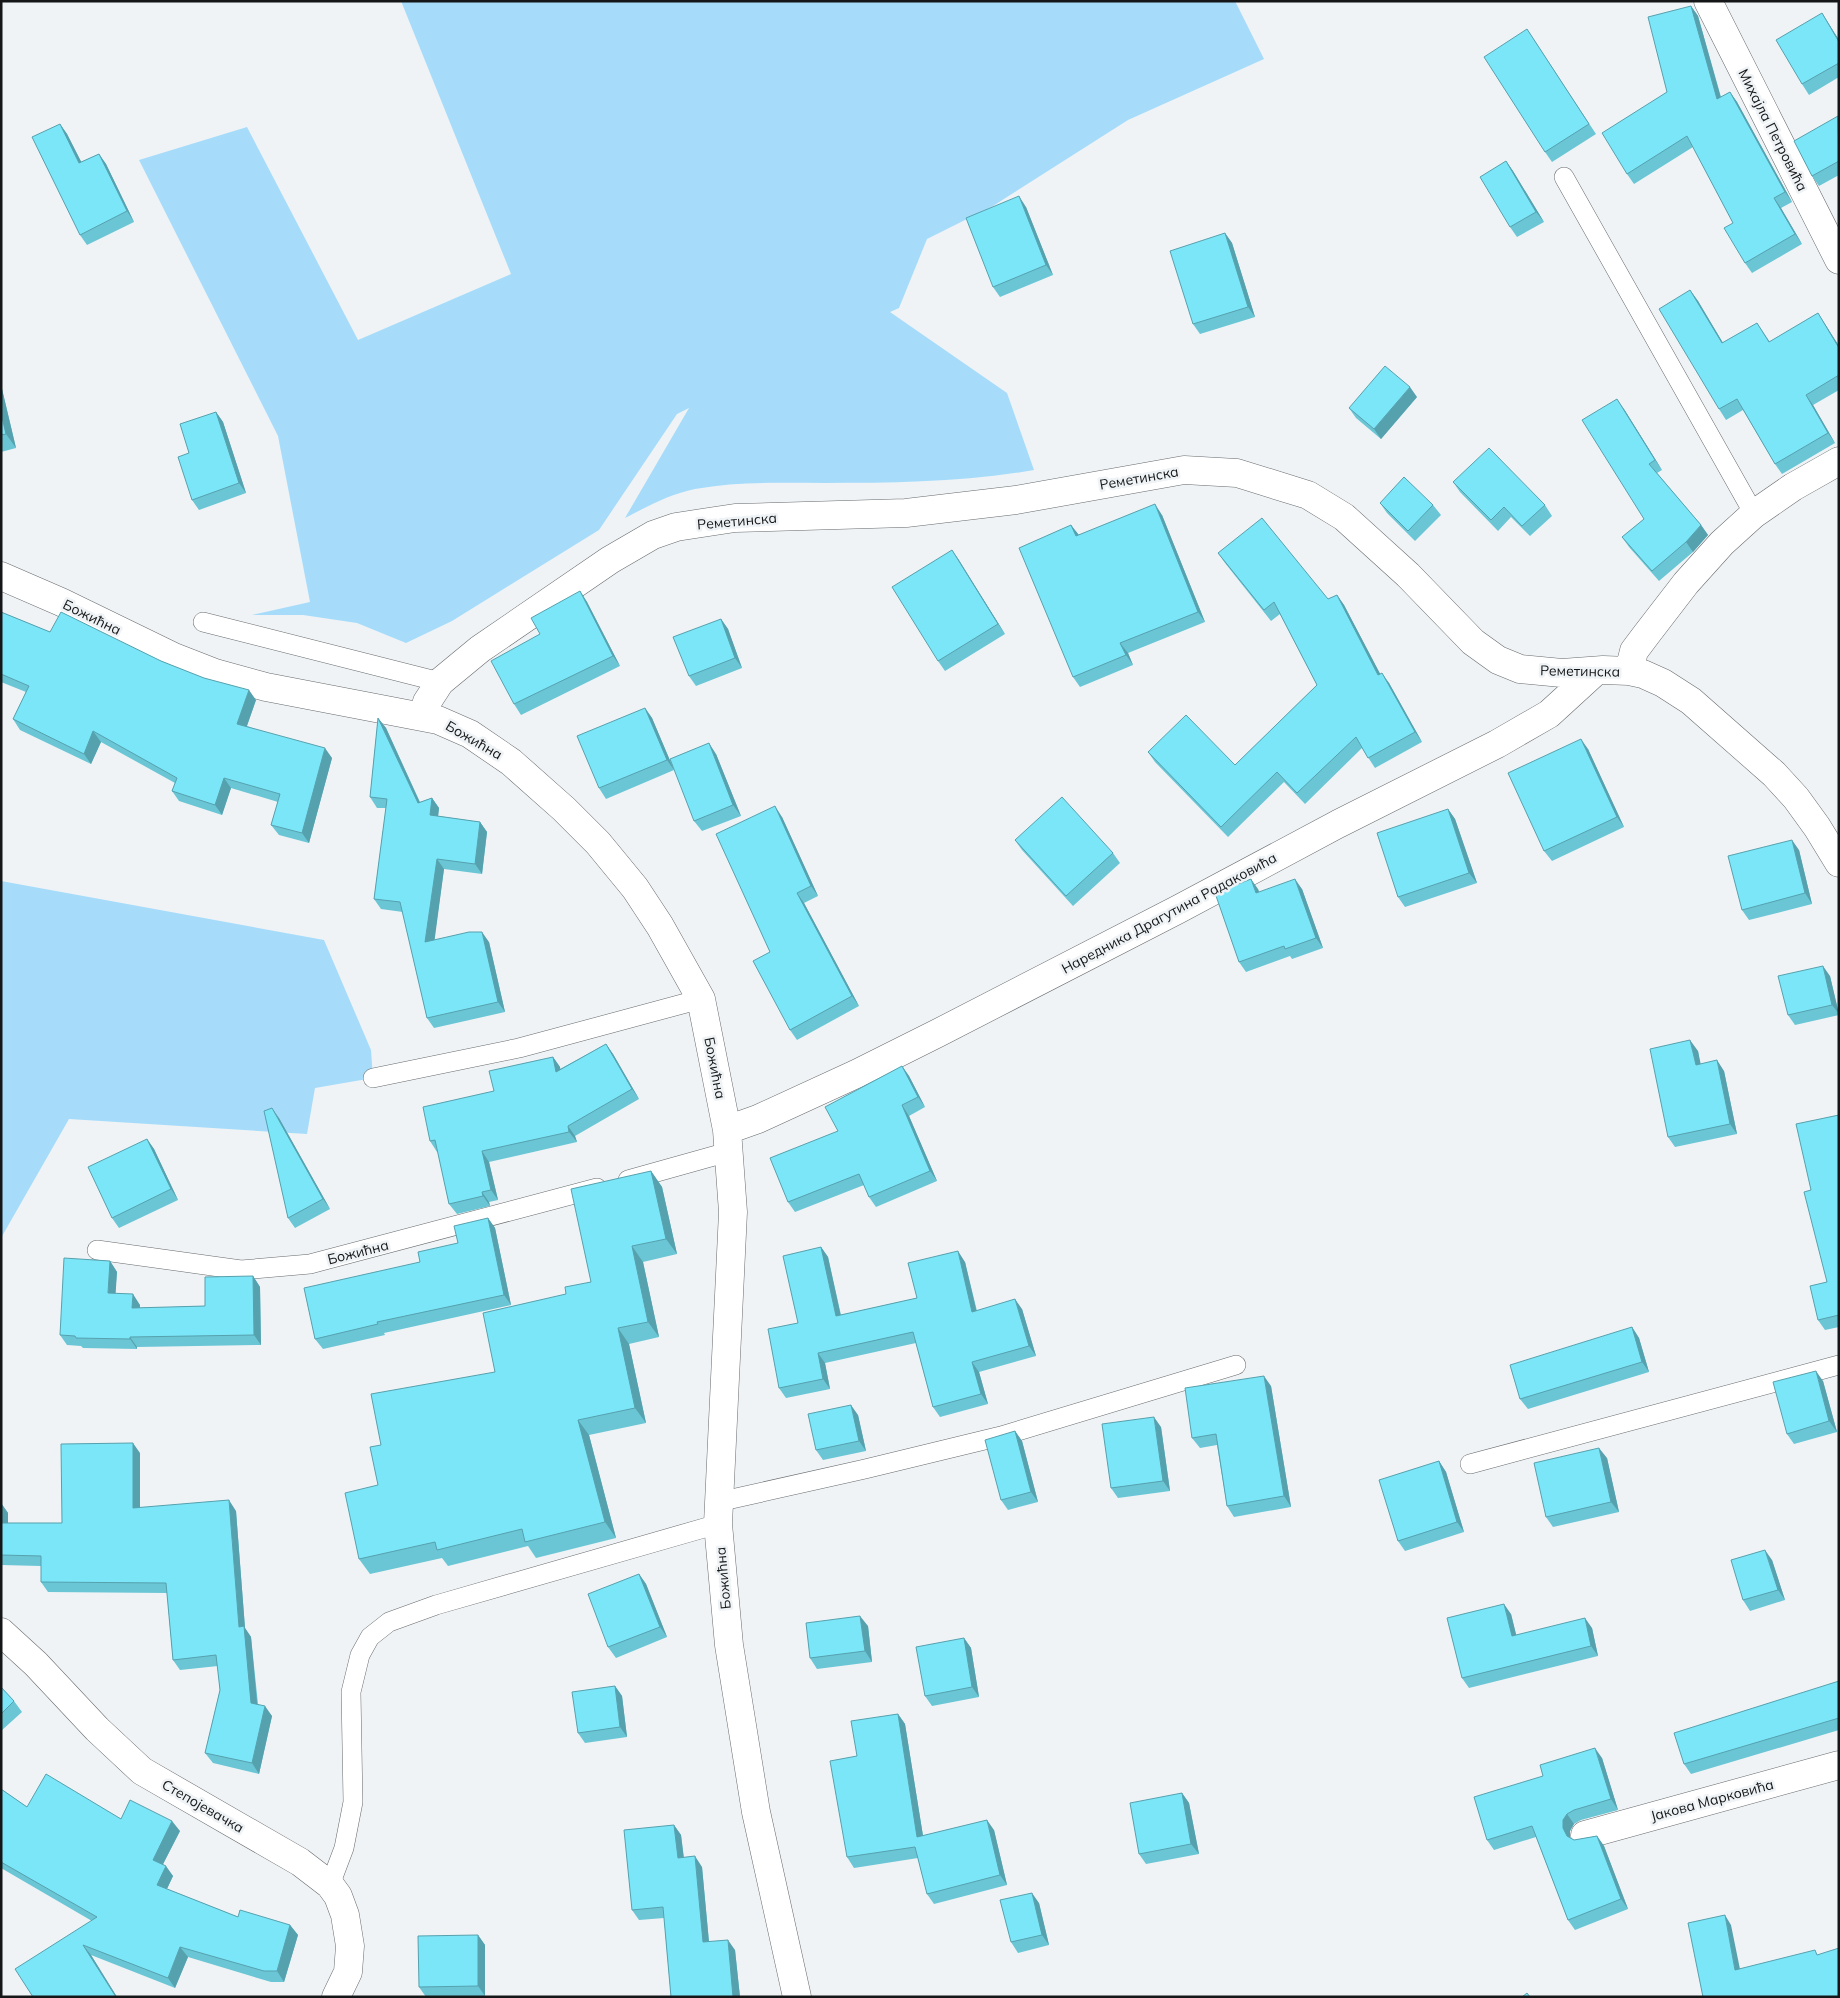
<svg xmlns="http://www.w3.org/2000/svg" width="1840" height="1998" viewBox="0 0 1840 1998" font-family="Mulish,sans-serif">
	<rect width="100%" height="100%" fill="#eff3f6"/>
	<path fill="#a6dcfa" d="M401,1H1235L1264,59L1128,120L993,206L927,239L899,308L890,312L1007,393L1034,470C965,482 894,483 825,483C781,483 738,481 695,489C670,494 648,506 625,518L689,408L677,414L599,530L452,621L406,643L357,623L303,615H252L310,602L278,436L139,160L247,127L358,340L511,274Z
		M1,881L324,940L371,1050L373,1078L315,1088L307,1134L69,1119L1,1238Z"/>
	<g fill="none" stroke-linecap="round" stroke-linejoin="round">
		<defs>
			<path id="service" d="M1564,177L1754,514
				M203,622L440,682
				M373,1078L519,1048L701,999
				M628,1180L728,1152
				M97,1250L241,1270L310,1264L597,1188
				M1470,1464L1839,1365
				M718,1502L865,1469L1001,1436L1236,1365
				M330,1885L344,1848L353,1802L351,1692L360,1655L370,1637L389,1622L436,1605L718,1524"/>
			<path id="minor" d="M1708,1L1839,260
				M1,576L61,602L174,657L215,673L266,687L438,720L470,734L511,762L564,809L598,843L635,888L660,926L701,999L727,1130L733,1212L718,1524L729,1645L756,1812L797,1997
				M1629,671L1634,651L1646,635L1686,583L1722,543L1754,514L1793,487L1839,461
				M422,717L427,702L440,682L480,649L610,560L653,535L676,527L735,518L906,513L1016,500L1184,470L1237,473L1308,495L1344,517L1408,575L1473,642L1498,660L1520,669L1562,673L1603,670L1629,671L1643,674L1663,683L1691,701L1774,774L1796,798L1817,827L1839,863
				M727,1130L758,1119L856,1074L938,1033L1177,910L1338,824L1497,744L1549,714L1596,671
				M1,1632L36,1664L97,1729L142,1771L300,1862L330,1885L338,1896L345,1915L350,1946L348,1972L336,1997
				M1585,1835L1839,1765"/>
		</defs>
		<use href="#service" stroke="#676b6d" stroke-width="20"/>
		<use href="#minor" stroke="#676b6d" stroke-width="29"/>
		<use href="#service" stroke="#fff" stroke-width="19"/>
		<use href="#minor" stroke="#fff" stroke-width="28"/>
	</g>
	<path fill="#6ac6d5" d="M1691,6L1698,16L1721,97L1730,92L1737,102L1792,202L1781,208L1802,244L1752,273L1745,263L1733,223L1693,147L1634,184L1627,174L1667,92Z
		M1822,13L1839,40V77L1809,95L1802,84Z
		M1527,29L1596,134L1552,162L1545,152Z
		M1839,117V175L1819,186L1812,176Z
		M60,124L67,134L81,162L99,154L106,164L134,222L87,245L80,235Z
		M1506,161L1513,171L1544,222L1517,237L1510,227Z
		M1026,207L1053,275L1000,297L993,287Z
		M1225,233L1232,243L1255,317L1200,334L1193,324Z
		M1690,290L1698,301L1723,343L1757,323L1770,342L1818,313L1839,346V390L1813,405L1835,443L1782,474L1775,464L1743,410L1726,420L1719,409Z
		M1,388L2,389L16,448L1,452Z
		M1417,397L1381,439L1356,418L1349,408Z
		M1624,409L1662,470L1657,473L1701,525L1708,535L1693,552L1659,581L1629,547L1622,537L1644,519Z
		M216,412L223,422L246,493L199,510L192,500L189,453Z
		M1453,482L1545,505L1552,516L1530,536L1511,517L1498,531L1460,492Z
		M1380,503L1433,505L1441,515L1415,541L1387,513Z
		M1162,515L1205,622L1128,653L1133,665L1080,687L1073,677L1071,525L1078,535Z
		M952,550L1005,634L945,671L938,661Z
		M1218,553L1328,599L1337,595L1344,605L1380,674L1389,683L1422,742L1375,768L1362,748L1305,804L1284,782L1228,837L1155,762L1148,752L1235,765L1317,685L1280,614L1271,621L1225,563Z
		M580,591L587,602L620,666L521,715L514,704L540,634Z
		M1,612L50,632L161,661L256,700L247,726L332,758L309,843L279,835L271,825L278,802L231,788L222,815L179,801L172,791L175,783L101,742L91,764L20,730L13,719L26,692L1,682Z
		M721,619L728,629L742,668L696,686L689,676Z
		M645,708L652,718L674,770L606,799L599,788Z
		M378,718L386,728L420,802L432,798L439,808L438,816L480,822L487,832L482,874L444,869L434,940L489,942L505,1012L434,1028L427,1018L403,912L381,909L374,899L386,808H377L370,797Z
		M1588,749L1624,827L1552,861L1544,851Z
		M716,754L741,816L702,831L694,821Z
		M1448,809L1455,819L1477,883L1405,907L1398,897Z
		M782,817L818,896L804,903L859,1006L797,1040L790,1030L770,952Z
		M1015,840L1113,853L1120,863L1073,906L1022,850Z
		M1799,850L1812,904L1749,920L1742,910Z
		M1258,889L1259,892L1302,889L1323,948L1292,959L1290,956L1246,972L1239,962Z
		M1830,976L1839,1015L1795,1025L1788,1015Z
		M606,1044L613,1054L639,1099L575,1136L577,1142L489,1162L498,1200L489,1202L490,1206L457,1214L449,1204L438,1151L437,1152L430,1141L494,1091L553,1057L560,1067V1069Z
		M1698,1051L1700,1064L1724,1071L1737,1134L1675,1147L1668,1137Z
		M902,1066L909,1076L925,1107L909,1116L937,1181L876,1207L869,1197L864,1185L795,1212L788,1202L838,1131Z
		M1839,1115V1327L1825,1330L1818,1320L1827,1282L1811,1190Z
		M279,1118L330,1209L295,1228L288,1218Z
		M147,1139L154,1149L178,1200L119,1228L112,1218Z
		M651,1171L662,1187L677,1254L643,1262L659,1337L629,1344L646,1423L589,1435L616,1538L536,1558L528,1546L448,1566L442,1558L370,1574L359,1559L378,1485L381,1445L495,1372L566,1294L591,1282Z
		M488,1218L495,1228L511,1305L384,1333L385,1335L323,1349L315,1339L420,1262L458,1243Z
		M821,1247L828,1257L841,1315L917,1298L965,1262L977,1311L1022,1309L1036,1356L979,1372L988,1404L940,1417L933,1407L916,1343L825,1363L830,1389L786,1398L779,1388Z
		M110,1261L117,1272L115,1293L140,1305V1308L205,1306L253,1276L260,1287L261,1345L137,1347V1349L83,1348L81,1346L67,1345L60,1335Z
		M1632,1327L1639,1338L1649,1372L1528,1409L1520,1399Z
		M1823,1381L1837,1432L1794,1444L1787,1434Z
		M1271,1386L1291,1507L1234,1517L1227,1506L1217,1445L1200,1448L1192,1438Z
		M858,1415L866,1451L823,1460L816,1450Z
		M1161,1427L1170,1491L1118,1498L1111,1488Z
		M1015,1431L1022,1441L1038,1502L1008,1510L1001,1500Z
		M140,1453V1508L236,1511L245,1628L251,1637L258,1704L272,1716L259,1774L213,1763L205,1753L220,1690L218,1666L180,1670L173,1660L167,1593L48,1592L41,1582V1566L1,1565V1503L8,1513V1523H62Z
		M1607,1458L1619,1512L1553,1527L1546,1517Z
		M1439,1461L1446,1472L1464,1532L1405,1551L1398,1541Z
		M1772,1560L1785,1600L1750,1611L1743,1600Z
		M639,1574L646,1584L667,1637L616,1658L608,1647Z
		M1511,1614L1516,1635L1592,1628L1598,1656L1469,1688L1462,1678Z
		M868,1626L872,1662L817,1669L810,1658Z
		M964,1638L971,1648L979,1697L932,1706L925,1696Z
		M1839,1681V1730L1691,1774L1684,1764Z
		M615,1686L622,1696L627,1737L585,1743L578,1733Z
		M1,1687L14,1701L22,1712L1,1731Z
		M898,1714L905,1724L923,1836L994,1830L1007,1885L934,1904L927,1894L918,1858L854,1868L847,1857L857,1756Z
		M1602,1758L1618,1810L1581,1820L1574,1824L1570,1831V1837L1574,1840L1597,1836L1604,1846L1628,1909L1575,1930L1568,1920L1536,1837L1494,1850L1487,1840L1543,1776Z
		M1,1789L27,1807L121,1819L180,1831L163,1864L173,1876L167,1889L238,1917L290,1925L298,1935L284,1982H271L188,1957L175,1988L91,1955L117,1997H33L92,1921L1,1868Z
		M1182,1793L1189,1803L1199,1854L1146,1864L1139,1854Z
		M674,1825L681,1835L684,1858L702,1867L709,1942L735,1950L740,1997H671L664,1918L639,1920L632,1910Z
		M1039,1903L1049,1945L1018,1953L1011,1942Z
		M478,1935L485,1945V1996L426,1997L419,1987Z"/>
	<path fill="#56a1ae" d="M1691,6L1698,16L1724,109L1717,99Z
		M1822,13L1839,40V42Z
		M1730,92L1737,102L1792,202L1785,192Z
		M60,124L67,134L87,173L79,163Z
		M99,154L106,164L134,222L127,211Z
		M1506,161L1513,171L1544,222L1536,212Z
		M1019,196L1026,207L1053,275L1046,265Z
		M1774,198L1781,208L1802,244L1795,234Z
		M1225,233L1232,243L1255,317L1248,307Z
		M1690,290L1698,301L1729,353L1722,343Z
		M1818,313L1839,346V348Z
		M1410,387L1417,397L1381,439L1374,429Z
		M1,388L2,389L16,448L6,434L1,413Z
		M1806,395L1813,405L1835,443L1828,433Z
		M1617,399L1624,409L1662,470L1655,460Z
		M216,412L223,422L246,493L239,483Z
		M1155,504L1162,515L1205,622L1198,612Z
		M1071,525L1079,535L1076,536Z
		M1701,525L1708,535L1693,552L1686,542Z
		M952,550L959,560L1005,634L998,624Z
		M580,591L587,602L620,666L613,656Z
		M1337,595L1344,605L1386,685L1378,675Z
		M721,619L728,629L742,668L735,658Z
		M1120,643L1128,653L1133,665L1126,655Z
		M1382,673L1389,683L1422,742L1415,732Z
		M249,690L256,700L244,734L237,724Z
		M645,708L652,718L674,770L667,760Z
		M378,718L386,728L425,814L418,803Z
		M93,731L101,742L91,764L84,754Z
		M1581,739L1588,749L1624,827L1617,817Z
		M709,743L716,754L741,816L733,805Z
		M325,748L332,758L309,843L302,833Z
		M224,778L231,788L222,815L215,805Z
		M432,798L439,808L437,826L430,815Z
		M775,806L782,817L818,896L811,886Z
		M1448,809L1455,819L1477,883L1469,873Z
		M480,822L487,832L482,874L475,864Z
		M1792,840L1799,850L1812,904L1805,893Z
		M437,859L444,869L433,952L425,942Z
		M1251,879L1258,889L1263,903L1256,893Z
		M1295,879L1302,889L1323,948L1316,938Z
		M797,893L804,903L859,1006L852,996Z
		M482,932L489,942L505,1012L498,1002Z
		M1823,966L1830,976L1839,1014L1832,1005Z
		M1690,1040L1698,1051L1703,1075L1696,1065Z
		M606,1044L613,1054L639,1099L632,1089Z
		M553,1057L560,1067L563,1082L556,1072Z
		M1717,1060L1724,1071L1737,1134L1730,1124Z
		M902,1066L909,1076L925,1107L918,1097Z
		M902,1105L909,1116L937,1181L930,1171Z
		M272,1108L279,1118L330,1209L323,1199Z
		M568,1126L575,1136L577,1142L569,1132Z
		M147,1139L154,1149L178,1200L171,1189Z
		M482,1151L489,1162L498,1200L491,1190Z
		M651,1171L662,1187L677,1254L666,1239Z
		M482,1192L489,1202L490,1206L483,1196Z
		M488,1218L495,1228L511,1305L504,1295Z
		M632,1246L643,1262L659,1337L648,1322Z
		M821,1247L828,1257L843,1326L836,1316Z
		M958,1251L965,1262L979,1322L972,1312Z
		M110,1261L117,1272L115,1303L108,1293Z
		M253,1276L260,1287L261,1345L254,1335Z
		M133,1294L140,1305L139,1318L132,1308Z
		M1015,1299L1022,1309L1036,1356L1029,1346Z
		M1632,1327L1639,1338L1649,1372L1642,1362Z
		M618,1328L629,1344L646,1423L635,1408Z
		M130,1337L137,1347V1349L130,1339Z
		M818,1353L825,1363L830,1389L823,1379Z
		M972,1362L979,1372L988,1404L981,1394Z
		M1816,1371L1823,1381L1837,1432L1829,1421Z
		M1264,1376L1271,1386L1291,1507L1284,1496Z
		M851,1405L858,1415L866,1451L859,1441Z
		M1154,1417L1161,1427L1170,1491L1163,1481Z
		M578,1420L589,1435L616,1538L605,1522Z
		M1015,1431L1022,1441L1038,1502L1031,1492Z
		M133,1443L140,1453V1519L133,1508Z
		M1599,1448L1607,1458L1619,1512L1611,1502Z
		M1439,1461L1446,1472L1464,1532L1457,1522Z
		M229,1500L236,1511L245,1628L251,1637L258,1713L251,1703L239,1627Z
		M1,1503L8,1513V1533L1,1524Z
		M1765,1550L1772,1560L1785,1600L1778,1590Z
		M639,1574L646,1584L667,1637L660,1627Z
		M1504,1604L1511,1614L1519,1646L1512,1636Z
		M860,1616L868,1626L872,1662L865,1651Z
		M1585,1618L1592,1628L1598,1656L1591,1646Z
		M964,1638L971,1648L979,1697L972,1687Z
		M615,1686L622,1696L627,1737L620,1727Z
		M265,1706L272,1716L259,1774L252,1763Z
		M898,1714L905,1724L925,1848L917,1837Z
		M1595,1748L1602,1758L1618,1810L1611,1799Z
		M1182,1793L1189,1803L1199,1854L1191,1844Z
		M1567,1814L1574,1824L1570,1831V1839L1567,1836L1563,1828V1820Z
		M987,1820L994,1830L1007,1885L1000,1875Z
		M172,1821L180,1831L160,1870L153,1860Z
		M674,1825L681,1835L685,1869L678,1858Z
		M1597,1836L1604,1846L1628,1909L1621,1899Z
		M695,1856L702,1867L710,1953L703,1942Z
		M166,1866L173,1876L164,1895L157,1885Z
		M1032,1893L1039,1903L1049,1945L1042,1935Z
		M1725,1915L1731,1925L1742,1979L1735,1970Z
		M290,1925L298,1935L284,1982L277,1971Z
		M478,1935L485,1945V1996L478,1986Z
		M728,1940L735,1950L740,1997H733Z
		M83,1945L91,1955L117,1997H116Z
		M180,1947L188,1957L175,1988L168,1978Z"/>
	<path fill="#7be6f8" stroke="#56a1ae" d="M1691,6L1717,99L1730,92L1785,192L1774,198L1795,234L1745,263L1724,228L1733,223L1687,136L1627,174L1602,133L1667,92L1648,17Z
		M1822,13L1839,42V63L1802,84L1776,40Z
		M1527,29L1589,124L1545,152L1484,57Z
		M1838,116L1839,161L1812,176L1794,141Z
		M60,124L79,163L99,154L127,211L80,235L32,137Z
		M1506,161L1536,212L1510,227L1480,177Z
		M1019,196L1046,265L993,287L966,218Z
		M1225,233L1248,307L1193,324L1170,251Z
		M1690,290L1722,343L1757,323L1769,342L1818,313L1839,348V375L1806,395L1828,433L1775,464L1737,399L1719,409L1659,309Z
		M1385,366L1410,387L1374,429L1349,408Z
		M1617,399L1655,460L1649,464L1701,525L1686,542L1652,571L1622,537L1644,519L1582,420Z
		M216,412L239,483L192,500L178,457L189,453L180,424Z
		M1,413L6,434L1,435Z
		M1489,448L1545,505L1522,526L1504,507L1491,520L1453,482Z
		M1404,477L1433,505L1408,531L1380,503Z
		M1155,504L1198,612L1120,643L1126,655L1073,677L1019,548L1071,525L1076,536Z
		M1262,518L1328,599L1337,595L1378,675L1382,673L1415,732L1368,758L1356,737L1297,793L1277,772L1221,827L1148,752L1186,715L1235,765L1317,685L1274,602L1264,610L1218,553Z
		M952,550L998,624L938,661L892,587Z
		M580,591L613,656L514,704L491,661L540,634L531,618Z
		M1,612L50,632L61,612L161,661L204,678L249,690L237,724L325,748L302,833L271,825L280,794L224,778L215,805L172,791L177,778L93,731L84,754L13,719L29,686L1,674Z
		M721,619L735,658L689,676L673,637Z
		M645,708L667,760L599,788L577,736Z
		M378,718L418,803L432,798L430,815L480,822L475,864L437,859L425,942L469,932H482L498,1002L427,1018L400,902L374,899L387,799L370,797Z
		M1581,739L1617,817L1544,851L1508,773Z
		M709,743L733,805L694,821L670,759Z
		M1062,797L1113,853L1066,896L1015,840Z
		M775,806L811,886L797,893L852,996L790,1030L753,961L770,952L716,834Z
		M1448,809L1469,873L1398,897L1377,833Z
		M1792,840L1805,893L1742,910L1728,856Z
		M1251,879L1256,893L1295,879L1316,938L1285,949L1284,946L1239,962L1215,893Z
		M1823,966L1832,1005L1788,1015L1778,976Z
		M1690,1040L1696,1065L1717,1060L1730,1124L1668,1137L1650,1049Z
		M606,1044L632,1089L568,1126L569,1132L482,1151L491,1190L482,1192L483,1196L449,1204L435,1140L430,1141L423,1107L494,1091L489,1071L553,1057L556,1072Z
		M902,1066L918,1097L902,1105L930,1171L869,1197L859,1174L788,1202L770,1158L838,1131L825,1107Z
		M272,1108L323,1199L288,1218L264,1111Z
		M1839,1115V1315L1818,1320L1810,1286L1827,1282L1804,1192L1811,1190L1796,1124Z
		M147,1139L171,1189L112,1218L88,1167Z
		M651,1171L666,1239L632,1246L648,1322L618,1328L635,1408L578,1420L605,1522L525,1542L522,1529L437,1550L435,1542L359,1559L345,1493L378,1485L370,1447L381,1445L371,1394L495,1372L483,1313L566,1294L565,1287L591,1282L571,1189Z
		M488,1218L504,1295L377,1322L378,1324L315,1339L304,1288L420,1262L418,1252L458,1243L454,1226Z
		M821,1247L836,1316L917,1298L908,1263L958,1251L972,1312L1015,1299L1029,1346L972,1362L981,1394L933,1407L913,1332L818,1353L823,1379L779,1388L768,1329L798,1323L783,1256Z
		M64,1258L110,1261L108,1293L133,1294L132,1308L205,1306V1277L253,1276L254,1335L130,1337V1339L76,1338L75,1336L60,1335Z
		M1632,1327L1642,1362L1520,1399L1510,1365Z
		M1816,1371L1829,1421L1787,1434L1773,1382Z
		M1264,1376L1284,1496L1227,1506L1216,1434L1192,1438L1185,1388Z
		M851,1405L859,1441L816,1450L808,1414Z
		M1154,1417L1163,1481L1111,1488L1102,1424Z
		M1015,1431L1031,1492L1001,1500L985,1440Z
		M133,1443V1508L229,1500L239,1627L244,1626L251,1703L265,1706L252,1763L205,1753L220,1690L216,1655L173,1660L166,1583L41,1582V1556L1,1555V1523H62L61,1444Z
		M1599,1448L1611,1502L1546,1517L1534,1463Z
		M1439,1461L1457,1522L1398,1541L1379,1480Z
		M1765,1550L1778,1590L1743,1600L1731,1560Z
		M639,1574L660,1627L608,1647L588,1594Z
		M1504,1604L1512,1636L1585,1618L1591,1646L1462,1678L1447,1618Z
		M860,1616L865,1651L810,1658L806,1623Z
		M964,1638L972,1687L925,1696L916,1647Z
		M1839,1681V1718L1684,1764L1674,1733Z
		M615,1686L620,1727L578,1733L572,1692Z
		M1,1687L14,1701L1,1714Z
		M898,1714L917,1837L987,1820L1000,1875L927,1894L915,1847L847,1857L830,1761L857,1756L851,1721Z
		M1595,1748L1611,1799L1574,1810L1567,1814L1563,1820V1828L1567,1836L1574,1840L1597,1836L1621,1899L1568,1920L1532,1826L1487,1840L1474,1797L1543,1776L1540,1765Z
		M46,1774L121,1819L130,1800L172,1821L153,1860L166,1866L157,1885L238,1917L240,1910L290,1925L277,1971H264L180,1947L168,1978L83,1945L116,1997H33L15,1969L97,1917L1,1862V1789L27,1807Z
		M1182,1793L1191,1844L1139,1854L1130,1803Z
		M674,1825L678,1858L695,1856L703,1942L728,1940L733,1997H671L663,1907L632,1910L624,1830Z
		M1032,1893L1042,1935L1011,1942L1000,1900Z
		M1725,1915L1735,1970L1815,1950L1817,1955L1839,1948V1997H1703L1688,1923Z
		M478,1935V1986L419,1987L418,1936Z
		M1527,1993L1530,1997H1522Z"/>
	<g text-anchor="middle" dominant-baseline="central" stroke-width="5" stroke-linejoin="round" paint-order="stroke">
		<g font-size="14" fill="#151617" stroke="#eff3f6">
			<text transform="translate(1773 130) rotate(63)">Михајла Петровића</text>
			<text transform="translate(1139 478) rotate(-10)">Реметинска</text>
			<text transform="translate(737 521) rotate(-5)">Реметинска</text>
			<text transform="translate(92 617) rotate(26)">Божићна</text>
			<text transform="translate(1580 671) rotate(1)">Реметинска</text>
			<text transform="translate(474 740) rotate(30)">Божићна</text>
			<text transform="translate(1169 913) rotate(-28)">Наредника Драгутина Радаковића</text>
			<text transform="translate(715 1068) rotate(79)">Божићна</text>
			<text transform="translate(358 1252) rotate(-14)">Божићна</text>
			<text transform="translate(723 1578) rotate(-95)">Божићна</text>
			<text transform="translate(1712 1800) rotate(-15)">Јакова Марковића</text>
			<text transform="translate(203 1806) rotate(30)">Степојевачка</text>
		</g>
	</g>
	<rect width="1840" height="1998" fill="none" stroke="#151617" stroke-width="5"/>
</svg>
